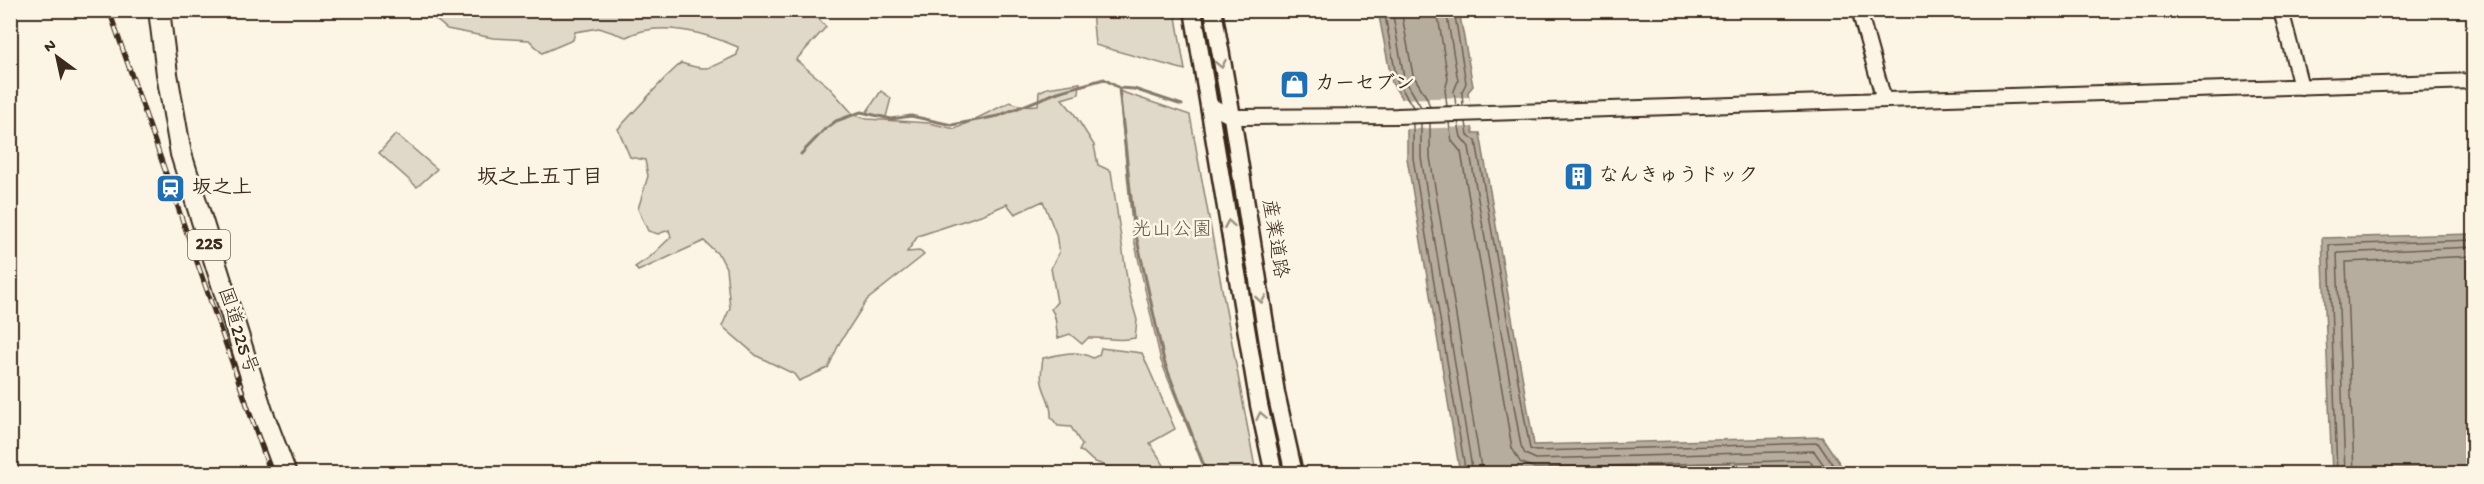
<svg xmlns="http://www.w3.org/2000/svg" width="2484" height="484" viewBox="0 0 2484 484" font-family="'Gochi Hand','Klee One',sans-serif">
	<rect width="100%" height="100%" fill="#fcf5e5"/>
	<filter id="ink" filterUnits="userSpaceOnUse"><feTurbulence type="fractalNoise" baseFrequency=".0167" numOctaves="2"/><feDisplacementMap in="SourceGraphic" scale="12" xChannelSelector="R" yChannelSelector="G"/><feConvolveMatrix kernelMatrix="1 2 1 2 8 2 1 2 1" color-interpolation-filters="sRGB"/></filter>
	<g filter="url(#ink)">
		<path fill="#e0d8c8" stroke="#8e8173" stroke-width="1.5" d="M387,11H812L826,27L796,60L828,86L854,115L867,119L929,123L955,129L1010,102L1022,106L1038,105L1039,92L1047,88L1080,83L1079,94L1062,99L1073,112L1094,145L1098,165L1111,171L1129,292L1137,320L1135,338C1119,342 1106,337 1088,338L1082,344L1070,334L1058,338C1055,327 1058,318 1051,309L1057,302L1051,268L1059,253L1056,234L1043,201L1015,214L1007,204L984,214L918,236L907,252L920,251L924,255L867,300L840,342L828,368L799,381L794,374L757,356L722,326L730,308L726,268L720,256L704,241L638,271L635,267L650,257L671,237L669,230L658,234L648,231L638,209L648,176L645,160L630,157L618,129L665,78L681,63C711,73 711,67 737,55L738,47C705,33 659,20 626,37L599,28L575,32L573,40L542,53L529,40L493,38L447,29L435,19Z
			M1092,11H1175L1185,70L1095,45Z
			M881,91L891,98L886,117L866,113Z
			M1119,91L1190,115L1256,473H1206L1161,361L1133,235Z
			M396,134L437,169L417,187L379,153Z
			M1101,348L1142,353L1175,429L1150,443L1169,473H1113L1111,468L1093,461L1083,452L1079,451L1082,445L1071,427L1058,426L1051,417C1052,404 1045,396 1042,383C1040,375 1042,366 1043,358C1062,354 1076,349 1093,358L1099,355Z"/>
		<path fill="#b7ad9e" stroke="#85796b" stroke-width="1.5" d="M1378,11H1459L1473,86L1468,92L1473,133H1480L1534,445L1822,437L1846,473H1460L1407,158V107L1392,83Z
			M2473,234V473H2332L2322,238Z"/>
		<path fill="#fcf5e5" d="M1469,97L1475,127L1404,129V108L1398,99Z"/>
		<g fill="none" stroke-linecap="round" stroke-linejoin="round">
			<path stroke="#6d5e51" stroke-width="1.5" d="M1384,10L1397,81L1413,107
				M1392,10L1404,78L1421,107
				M1401,10L1413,75L1427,98L1430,107
				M1437,10L1448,79L1445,90L1447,106
				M1446,10L1458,81L1454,91L1456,106
				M1454,10L1466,83L1462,92L1463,106
				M1458,122L1461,137L1469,147L1521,446L1525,454L1536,459L1814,451L1830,474
				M1466,122L1468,135L1476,141L1530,449L1536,451L1818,443L1839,474
				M1421,123V157L1473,474
				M1430,123V157L1482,474
				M1449,123L1452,141L1461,152L1512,448L1520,462L1535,468L1809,460L1819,474
				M1413,124V158L1466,474
				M2337,474L2329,245L2474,240
				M2345,474L2337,253L2474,247
				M2354,474L2346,262L2474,256"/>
			<path stroke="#85796b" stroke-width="3" d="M1119,88L1134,226L1164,361L1207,474
				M801,154L824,130L836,121L861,112L891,119L911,116L952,125L998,116L1058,92L1104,79L1119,88L1134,89L1182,105"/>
			<defs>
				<path id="minor" d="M1859,10L1884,100
					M2281,10L2301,87
					M1208,104L1232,117L1397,116L2474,81"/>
				<path id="major" d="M1193,10L1259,405L1274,474
					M1213,10L1232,117L1276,393L1294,474"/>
				<path id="highway" d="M159,10L167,74L181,154L262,411L286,474"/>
			</defs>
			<use href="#minor" stroke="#3b2a1e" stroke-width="18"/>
			<use href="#major" stroke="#3b2a1e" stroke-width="21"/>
			<use href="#highway" stroke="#3b2a1e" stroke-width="24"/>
			<use href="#minor" stroke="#fcf5e5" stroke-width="14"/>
			<use href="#major" stroke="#fcf5e5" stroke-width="16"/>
			<use href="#highway" stroke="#fcf5e5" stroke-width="20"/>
			<defs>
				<path id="rail" d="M109,10L271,474"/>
			</defs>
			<use href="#rail" stroke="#3b2a1e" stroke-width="5"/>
			<use href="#rail" stroke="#fcf5e5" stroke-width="3" stroke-dasharray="9" stroke-linecap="butt"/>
		</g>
		<defs><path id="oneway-chevron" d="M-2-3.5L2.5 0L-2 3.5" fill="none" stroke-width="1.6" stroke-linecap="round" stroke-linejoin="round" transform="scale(1.5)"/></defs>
		<g stroke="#9c9082">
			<use href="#oneway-chevron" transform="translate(1221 64) rotate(79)"/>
			<use href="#oneway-chevron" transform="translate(1229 224) rotate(-100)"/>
			<use href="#oneway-chevron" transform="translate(1261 299) rotate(81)"/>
			<use href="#oneway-chevron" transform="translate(1261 416) rotate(-102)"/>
		</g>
	</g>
	<defs>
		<symbol id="shop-square" viewBox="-11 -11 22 22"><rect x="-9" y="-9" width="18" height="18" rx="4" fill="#1f6fb2" stroke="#fcf5e5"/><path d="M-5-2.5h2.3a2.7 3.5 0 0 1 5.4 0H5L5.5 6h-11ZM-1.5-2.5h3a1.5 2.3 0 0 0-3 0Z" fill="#fff"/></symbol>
		<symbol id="building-square" viewBox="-11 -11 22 22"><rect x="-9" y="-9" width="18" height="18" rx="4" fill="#1f6fb2" stroke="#fcf5e5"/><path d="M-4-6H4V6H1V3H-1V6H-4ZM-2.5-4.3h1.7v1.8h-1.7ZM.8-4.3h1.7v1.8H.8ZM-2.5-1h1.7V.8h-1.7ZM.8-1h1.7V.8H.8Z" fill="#fff"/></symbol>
		<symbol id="station-square" viewBox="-11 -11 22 22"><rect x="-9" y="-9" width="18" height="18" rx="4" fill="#1f6fb2" stroke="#fcf5e5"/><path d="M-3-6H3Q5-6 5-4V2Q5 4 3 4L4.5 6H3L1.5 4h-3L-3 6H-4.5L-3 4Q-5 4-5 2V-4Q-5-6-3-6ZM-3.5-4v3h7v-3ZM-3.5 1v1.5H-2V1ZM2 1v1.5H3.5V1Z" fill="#fff"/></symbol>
	</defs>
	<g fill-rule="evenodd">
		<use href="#shop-square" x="1278" y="68" width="33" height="33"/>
		<use href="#building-square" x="1562" y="160" width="33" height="33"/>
		<use href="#station-square" x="154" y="172" width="33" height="33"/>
	</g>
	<g text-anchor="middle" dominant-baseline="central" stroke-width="5" stroke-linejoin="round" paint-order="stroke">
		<rect fill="#fcf5e5" stroke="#75675a" stroke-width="1.5" x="188" y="230" width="42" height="30" rx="4.5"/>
		<g font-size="18" font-weight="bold" fill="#3b2a1e">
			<text x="209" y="245">225</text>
		</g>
		<g font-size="20" font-weight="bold" fill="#3b2a1e" stroke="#fcf5e5" text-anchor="start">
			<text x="1315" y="85">カーセブン</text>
			<text x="1599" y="177">なんきゅうドック</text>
			<text x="192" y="189">坂之上</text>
		</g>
		<g font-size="20" fill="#645648" stroke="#fcf5e5">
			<text x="1172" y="231">光山公園</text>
		</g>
		<g font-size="20" fill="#3b2a1e" stroke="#fcf5e5">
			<text transform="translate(1273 239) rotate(81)">産業道路</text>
			<text transform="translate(236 331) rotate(72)">国道225号</text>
		</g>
		<g font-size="21" font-weight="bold" fill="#3b2a1e" stroke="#fcf5e5">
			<text x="540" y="179">坂之上五丁目</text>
		</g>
	</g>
	<rect width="2484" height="484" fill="none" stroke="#fcf5e5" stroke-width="36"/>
	<rect x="18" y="18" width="2448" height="448" fill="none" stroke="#3b2a1e" stroke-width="2" filter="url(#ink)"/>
	<g transform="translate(57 57) rotate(327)" stroke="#fcf5e5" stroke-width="4.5" paint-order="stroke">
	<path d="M0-4.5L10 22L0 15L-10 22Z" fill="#3b2a1e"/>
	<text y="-9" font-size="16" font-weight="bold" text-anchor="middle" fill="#3b2a1e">N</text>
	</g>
</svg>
